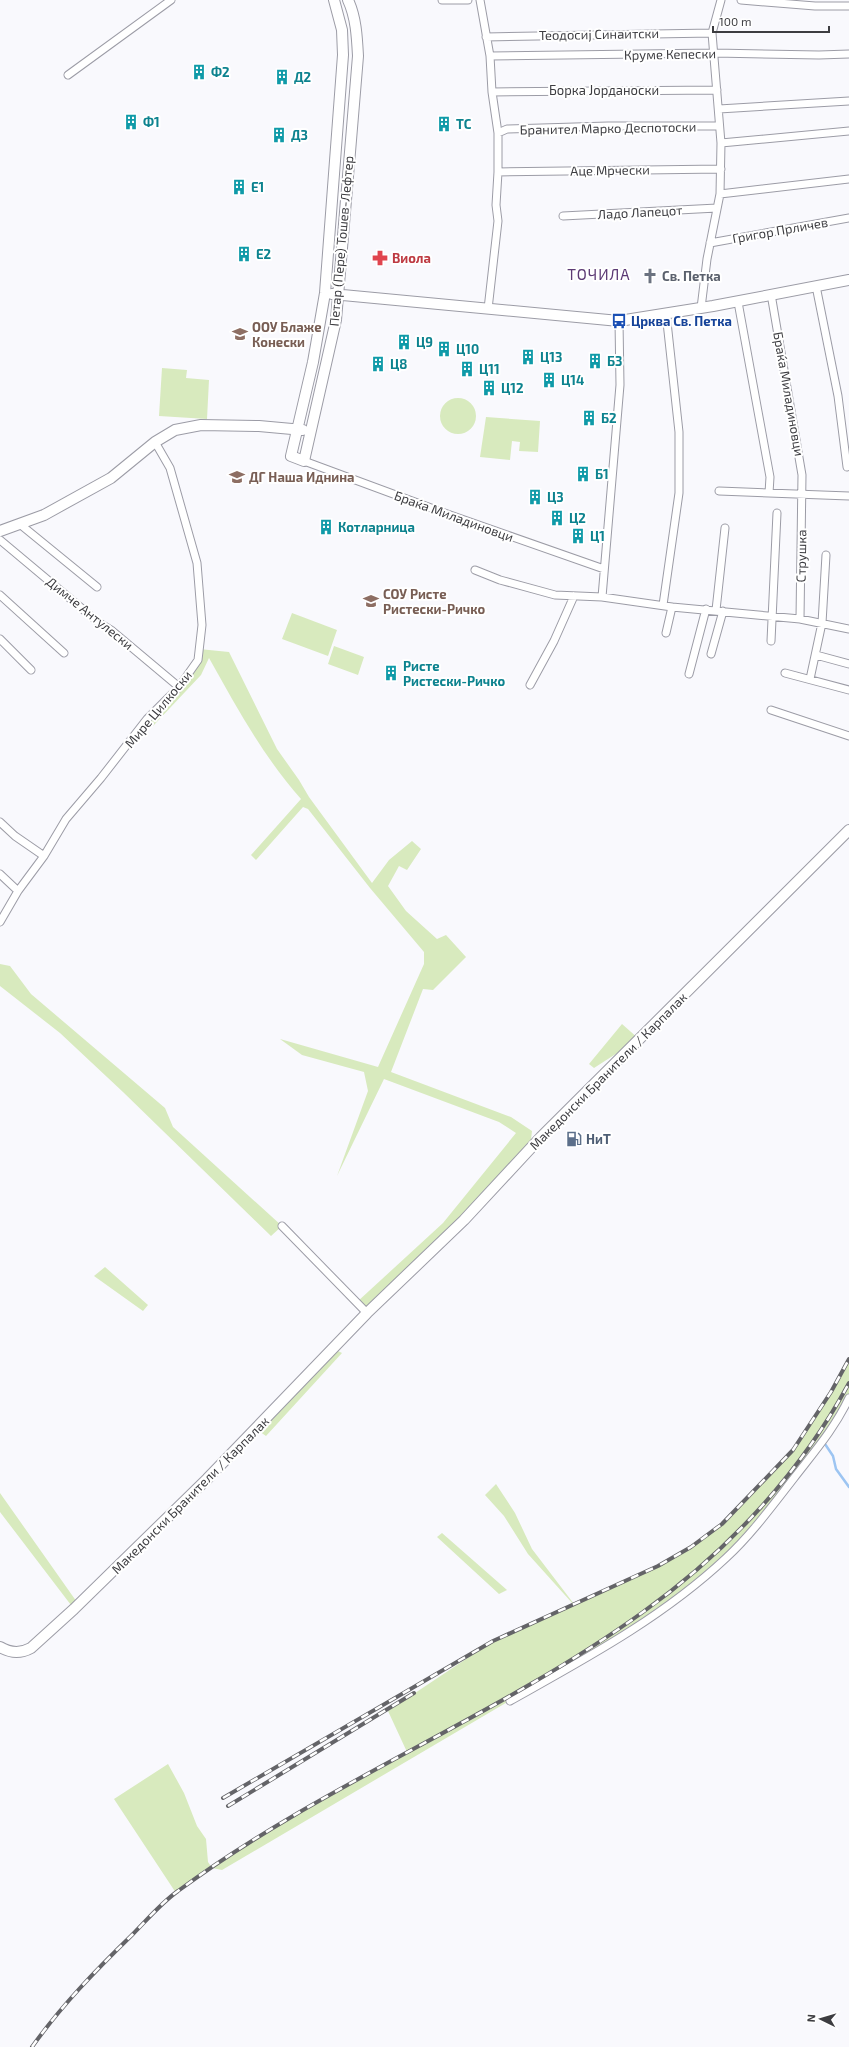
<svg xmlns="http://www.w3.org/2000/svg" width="849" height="2047" viewBox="0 0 849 2047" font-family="'Exo 2',sans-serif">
	<rect width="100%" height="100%" fill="#f9f9fd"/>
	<path fill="#d8eabe" d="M162,368L187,370L186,378L209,380L207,419L159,416Z
		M440 416a18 18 0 1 1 36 0a18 18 0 1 1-36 0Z
		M486,417L540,421L538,452L519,451L520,442L512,441L510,460L480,457Z
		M292,613L337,630L328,656L282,639Z
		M334,646L364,657L358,675L328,664Z
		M199,649L229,652L277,749L299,780L309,797L372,883L389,860L412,841L421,849L407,870L399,866L388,886L406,911L437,939L446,935L466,957L433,990L423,989L391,1072L511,1117L532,1131L530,1148L367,1313L357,1302L443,1223L516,1133L499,1122L384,1079L337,1176L368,1091L364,1072L302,1055L280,1039L378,1067L424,964V952L370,888L308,809L303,807L256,860L251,855L301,799C263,756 237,708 209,658L201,675L153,726L147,719L198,660Z
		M0,964L10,966L31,994L165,1108L173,1127L282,1226L271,1236L123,1092L60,1033L0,986Z
		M622,1024L639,1039L594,1068L589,1064Z
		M105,1267L148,1305L143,1311L94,1276Z
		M334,1349L342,1353L266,1436L256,1429Z
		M849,1359V1398L840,1417L726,1558L657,1614L222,1870L212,1868L176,1893L114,1799L168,1764L184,1793L197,1826L206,1839L208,1862L212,1868L255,1839L407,1752L388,1711L493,1641L573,1604L528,1554L504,1516L485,1495L496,1484L515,1513L532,1549L574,1604L658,1566L691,1547L722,1524L793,1450L831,1392Z
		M0,1493L79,1605L74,1609L0,1512Z
		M442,1533L507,1590L499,1594L437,1537Z"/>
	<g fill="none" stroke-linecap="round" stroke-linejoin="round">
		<path stroke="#9dc5f2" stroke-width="2.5" d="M823,1441L833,1456L836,1469L849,1487"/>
		<defs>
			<path id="street" d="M442,0H468
				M480,0L490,56L492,92L498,133V172L496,205L498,221L488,309
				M741,0L815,6H849
				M486,37L712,33
				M490,56L715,53L819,55L849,54
				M68,75L171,0
				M492,92L717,90
				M719,109L849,101
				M498,133L507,129L608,126H718
				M721,143L849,131
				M498,172L721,169
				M720,194L849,179
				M563,216L717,208
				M710,243L849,218
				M816,286L838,396L847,467
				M771,294L802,475L800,619
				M738,302L770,477L769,493
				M701,308L707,259L720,194L721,143L712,33L721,0
				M304,461L450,515L604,569
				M719,491L849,496
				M21,525L97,587
				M0,540L98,622L111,630L179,687
				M475,570L500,580L555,595L602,597L672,607L800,619L849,629
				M0,595L64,653
				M602,597L620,385L619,321
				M663,605L679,493V432L666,313
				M716,610L725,528
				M666,633L672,607
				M0,639L31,670
				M771,641L777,513
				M711,654L723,611
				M816,655L849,664
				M785,673L849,690
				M689,674L706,609
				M810,679L822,623L826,555
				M530,685L554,641L574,596
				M771,710L849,736
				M0,822L15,836L44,856
				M0,874L18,891
				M0,922L18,891L44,856L66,819L101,778L147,719L179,687L198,660L202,625L197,563L170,468L155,442
				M282,1226L367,1313
				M510,1701C585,1659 662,1618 726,1558C751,1535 773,1505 794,1478C814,1452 835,1428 849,1398"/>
			<path id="secondary" d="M334,0L342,30L343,55L325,293L313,362L291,456L304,461L336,320L358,56C357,37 356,17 348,0
				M332,294L619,321L713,306L849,280
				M0,531L44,515L111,478L155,442L175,430L201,425L259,426L303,430
				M0,1647C10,1653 20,1654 31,1648L74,1609L207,1479L367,1313L464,1220L541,1137L849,830"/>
		</defs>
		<use href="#street" stroke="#9c9ca6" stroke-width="9"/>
		<use href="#secondary" stroke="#9c9ca6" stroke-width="12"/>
		<use href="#street" stroke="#fff" stroke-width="7"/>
		<use href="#secondary" stroke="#fff" stroke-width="10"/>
		<defs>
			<path id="rail" d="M223,1798L493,1641L658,1566L691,1547L722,1524L793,1450L831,1392L849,1359
				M228,1806L414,1693
				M32,2047C61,2006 96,1970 132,1935C147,1920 161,1903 178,1891C324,1783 496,1718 643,1612C727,1552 800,1474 849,1383"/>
		</defs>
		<use href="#rail" stroke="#646468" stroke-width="4"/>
		<use href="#rail" stroke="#fff" stroke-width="2.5" stroke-dasharray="8" stroke-linecap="butt"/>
	</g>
	<defs>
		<symbol id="building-bare" viewBox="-9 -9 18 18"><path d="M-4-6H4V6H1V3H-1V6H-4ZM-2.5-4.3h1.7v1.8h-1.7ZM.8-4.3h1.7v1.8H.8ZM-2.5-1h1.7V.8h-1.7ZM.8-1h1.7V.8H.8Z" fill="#0f9aa8" stroke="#fff" stroke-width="2.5" paint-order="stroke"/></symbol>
		<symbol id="pharmacy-bare" viewBox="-9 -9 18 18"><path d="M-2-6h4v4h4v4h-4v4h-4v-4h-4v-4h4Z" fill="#e0444e" stroke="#fff" stroke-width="2.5" paint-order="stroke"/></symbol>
		<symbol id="church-bare" viewBox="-9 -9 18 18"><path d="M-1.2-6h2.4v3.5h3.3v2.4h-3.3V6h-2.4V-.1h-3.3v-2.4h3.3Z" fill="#6b7280" stroke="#fff" stroke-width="2.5" paint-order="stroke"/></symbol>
		<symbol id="bus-bare" viewBox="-9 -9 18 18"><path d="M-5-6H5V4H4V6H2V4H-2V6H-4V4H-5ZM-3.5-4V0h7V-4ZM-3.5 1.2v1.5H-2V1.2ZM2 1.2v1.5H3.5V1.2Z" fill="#1a4fb4" stroke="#fff" stroke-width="2.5" paint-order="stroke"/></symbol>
		<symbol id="school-bare" viewBox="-9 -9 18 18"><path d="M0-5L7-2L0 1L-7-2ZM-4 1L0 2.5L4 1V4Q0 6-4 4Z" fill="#8d6e63" stroke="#fff" stroke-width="2.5" paint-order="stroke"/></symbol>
		<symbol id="fuel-bare" viewBox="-9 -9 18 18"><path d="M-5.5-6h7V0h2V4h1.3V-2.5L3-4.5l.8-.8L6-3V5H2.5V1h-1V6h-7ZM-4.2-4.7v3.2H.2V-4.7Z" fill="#5c6f8a" stroke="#fff" stroke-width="2.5" paint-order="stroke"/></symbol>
	</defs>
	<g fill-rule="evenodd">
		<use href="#building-bare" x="188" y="61" width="22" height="22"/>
		<use href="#building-bare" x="271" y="66" width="22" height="22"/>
		<use href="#building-bare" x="120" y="111" width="22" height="22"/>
		<use href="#building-bare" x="433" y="113" width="22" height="22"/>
		<use href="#building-bare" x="268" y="124" width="22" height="22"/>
		<use href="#building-bare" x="228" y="176" width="22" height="22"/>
		<use href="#building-bare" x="233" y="243" width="22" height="22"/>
		<use href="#pharmacy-bare" x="369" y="247" width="22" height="22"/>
		<use href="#church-bare" x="639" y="265" width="22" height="22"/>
		<use href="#bus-bare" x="608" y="310" width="22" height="22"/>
		<use href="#school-bare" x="229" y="323" width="22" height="22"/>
		<use href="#building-bare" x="393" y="331" width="22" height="22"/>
		<use href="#building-bare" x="433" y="338" width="22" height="22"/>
		<use href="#building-bare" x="517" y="346" width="22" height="22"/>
		<use href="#building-bare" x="584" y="350" width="22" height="22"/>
		<use href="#building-bare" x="367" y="353" width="22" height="22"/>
		<use href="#building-bare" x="456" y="358" width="22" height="22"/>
		<use href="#building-bare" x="538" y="369" width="22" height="22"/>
		<use href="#building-bare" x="478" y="377" width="22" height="22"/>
		<use href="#building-bare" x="578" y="407" width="22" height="22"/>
		<use href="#building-bare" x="572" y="463" width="22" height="22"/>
		<use href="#school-bare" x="226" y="466" width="22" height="22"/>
		<use href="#building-bare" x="524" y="486" width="22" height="22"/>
		<use href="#building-bare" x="546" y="507" width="22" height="22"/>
		<use href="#building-bare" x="315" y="516" width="22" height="22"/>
		<use href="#building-bare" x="567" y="525" width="22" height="22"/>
		<use href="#school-bare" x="360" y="590" width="22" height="22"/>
		<use href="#building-bare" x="380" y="662" width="22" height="22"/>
		<use href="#fuel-bare" x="563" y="1128" width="22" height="22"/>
	</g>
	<g text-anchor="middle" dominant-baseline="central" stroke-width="4" stroke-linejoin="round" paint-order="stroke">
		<g font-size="13" fill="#3d3d41" stroke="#fff">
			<text transform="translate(599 34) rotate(-1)">Теодосиј Синаитски</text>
			<text transform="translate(670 54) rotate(-1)">Круме Кепески</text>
			<text x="604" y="90">Борка Јорданоски</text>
			<text transform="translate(608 128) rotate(-1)">Бранител Марко Деспотоски</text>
			<text transform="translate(610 170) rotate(-1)">Аце Мрчески</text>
			<text transform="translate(640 212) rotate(-3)">Ладо Лапецот</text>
			<text transform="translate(780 230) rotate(-10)">Григор Прличев</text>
			<text transform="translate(341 241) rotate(-85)">Петар (Пере) Тошев-Лефтер</text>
			<text transform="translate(789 394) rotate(80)">Браќа Миладиновци</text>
			<text transform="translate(454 516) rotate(20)">Браќа Миладиновци</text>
			<text transform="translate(801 556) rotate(-89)">Струшка</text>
			<text transform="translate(90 613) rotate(39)">Димче Антулески</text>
			<text transform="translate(158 709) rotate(-50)">Мире Цилкоски</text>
			<text transform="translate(608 1071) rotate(-45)">Македонски Бранители / Карпалак</text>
			<text transform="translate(190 1495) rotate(-45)">Македонски Бранители / Карпалак</text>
		</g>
		<g font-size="13" font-weight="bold" fill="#0d838f" stroke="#fff" text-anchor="start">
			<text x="211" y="72">Ф2</text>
			<text x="294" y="77">Д2</text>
			<text x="143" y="122">Ф1</text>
			<text x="456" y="124">ТС</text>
			<text x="291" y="135">Д3</text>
			<text x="251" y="187">Е1</text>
			<text x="256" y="254">Е2</text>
			<text x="416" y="342">Ц9</text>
			<text x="456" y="349">Ц10</text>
			<text x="540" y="357">Ц13</text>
			<text x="607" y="361">Б3</text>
			<text x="390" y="364">Ц8</text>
			<text x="479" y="369">Ц11</text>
			<text x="561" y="380">Ц14</text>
			<text x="501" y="388">Ц12</text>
			<text x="601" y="418">Б2</text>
			<text x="595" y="474">Б1</text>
			<text x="547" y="497">Ц3</text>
			<text x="569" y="518">Ц2</text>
			<text x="338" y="527">Котларница</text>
			<text x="590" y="536">Ц1</text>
			<text x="403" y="666">Ристе<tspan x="403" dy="15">Ристески-Ричко</tspan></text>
		</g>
		<g font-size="13" font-weight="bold" fill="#be3a42" stroke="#fff" text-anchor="start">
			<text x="392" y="258">Виола</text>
		</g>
		<g font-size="13" font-weight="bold" fill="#5b616d" stroke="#fff" text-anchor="start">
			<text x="662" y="276">Св. Петка</text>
		</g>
		<g font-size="13" font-weight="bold" fill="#164399" stroke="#fff" text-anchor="start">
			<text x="631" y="321">Црква Св. Петка</text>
		</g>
		<g font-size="13" font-weight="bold" fill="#785e54" stroke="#fff" text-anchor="start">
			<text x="252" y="327">ООУ Блаже<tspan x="252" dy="15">Конески</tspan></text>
			<text x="249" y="477">ДГ Наша Иднина</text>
			<text x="383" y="594">СОУ Ристе<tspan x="383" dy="15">Ристески-Ричко</tspan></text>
		</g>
		<g font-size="13" font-weight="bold" fill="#4e5e75" stroke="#fff" text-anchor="start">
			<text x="586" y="1139">НиТ</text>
		</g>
		<g font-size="15" letter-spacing="1" fill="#5c3a74" stroke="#fff">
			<text x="599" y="274">ТОЧИЛА</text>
		</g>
	</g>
	<g transform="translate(821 2019) rotate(275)" stroke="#ffffff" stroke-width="3" paint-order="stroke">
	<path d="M0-3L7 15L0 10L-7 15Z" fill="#3d3d41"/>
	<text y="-6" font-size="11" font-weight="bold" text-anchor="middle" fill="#3d3d41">N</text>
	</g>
	<path d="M713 26v6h116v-6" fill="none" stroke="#3d3d41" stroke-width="2"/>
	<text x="719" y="26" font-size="12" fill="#3d3d41" stroke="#ffffff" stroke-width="3" paint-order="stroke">100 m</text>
</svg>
